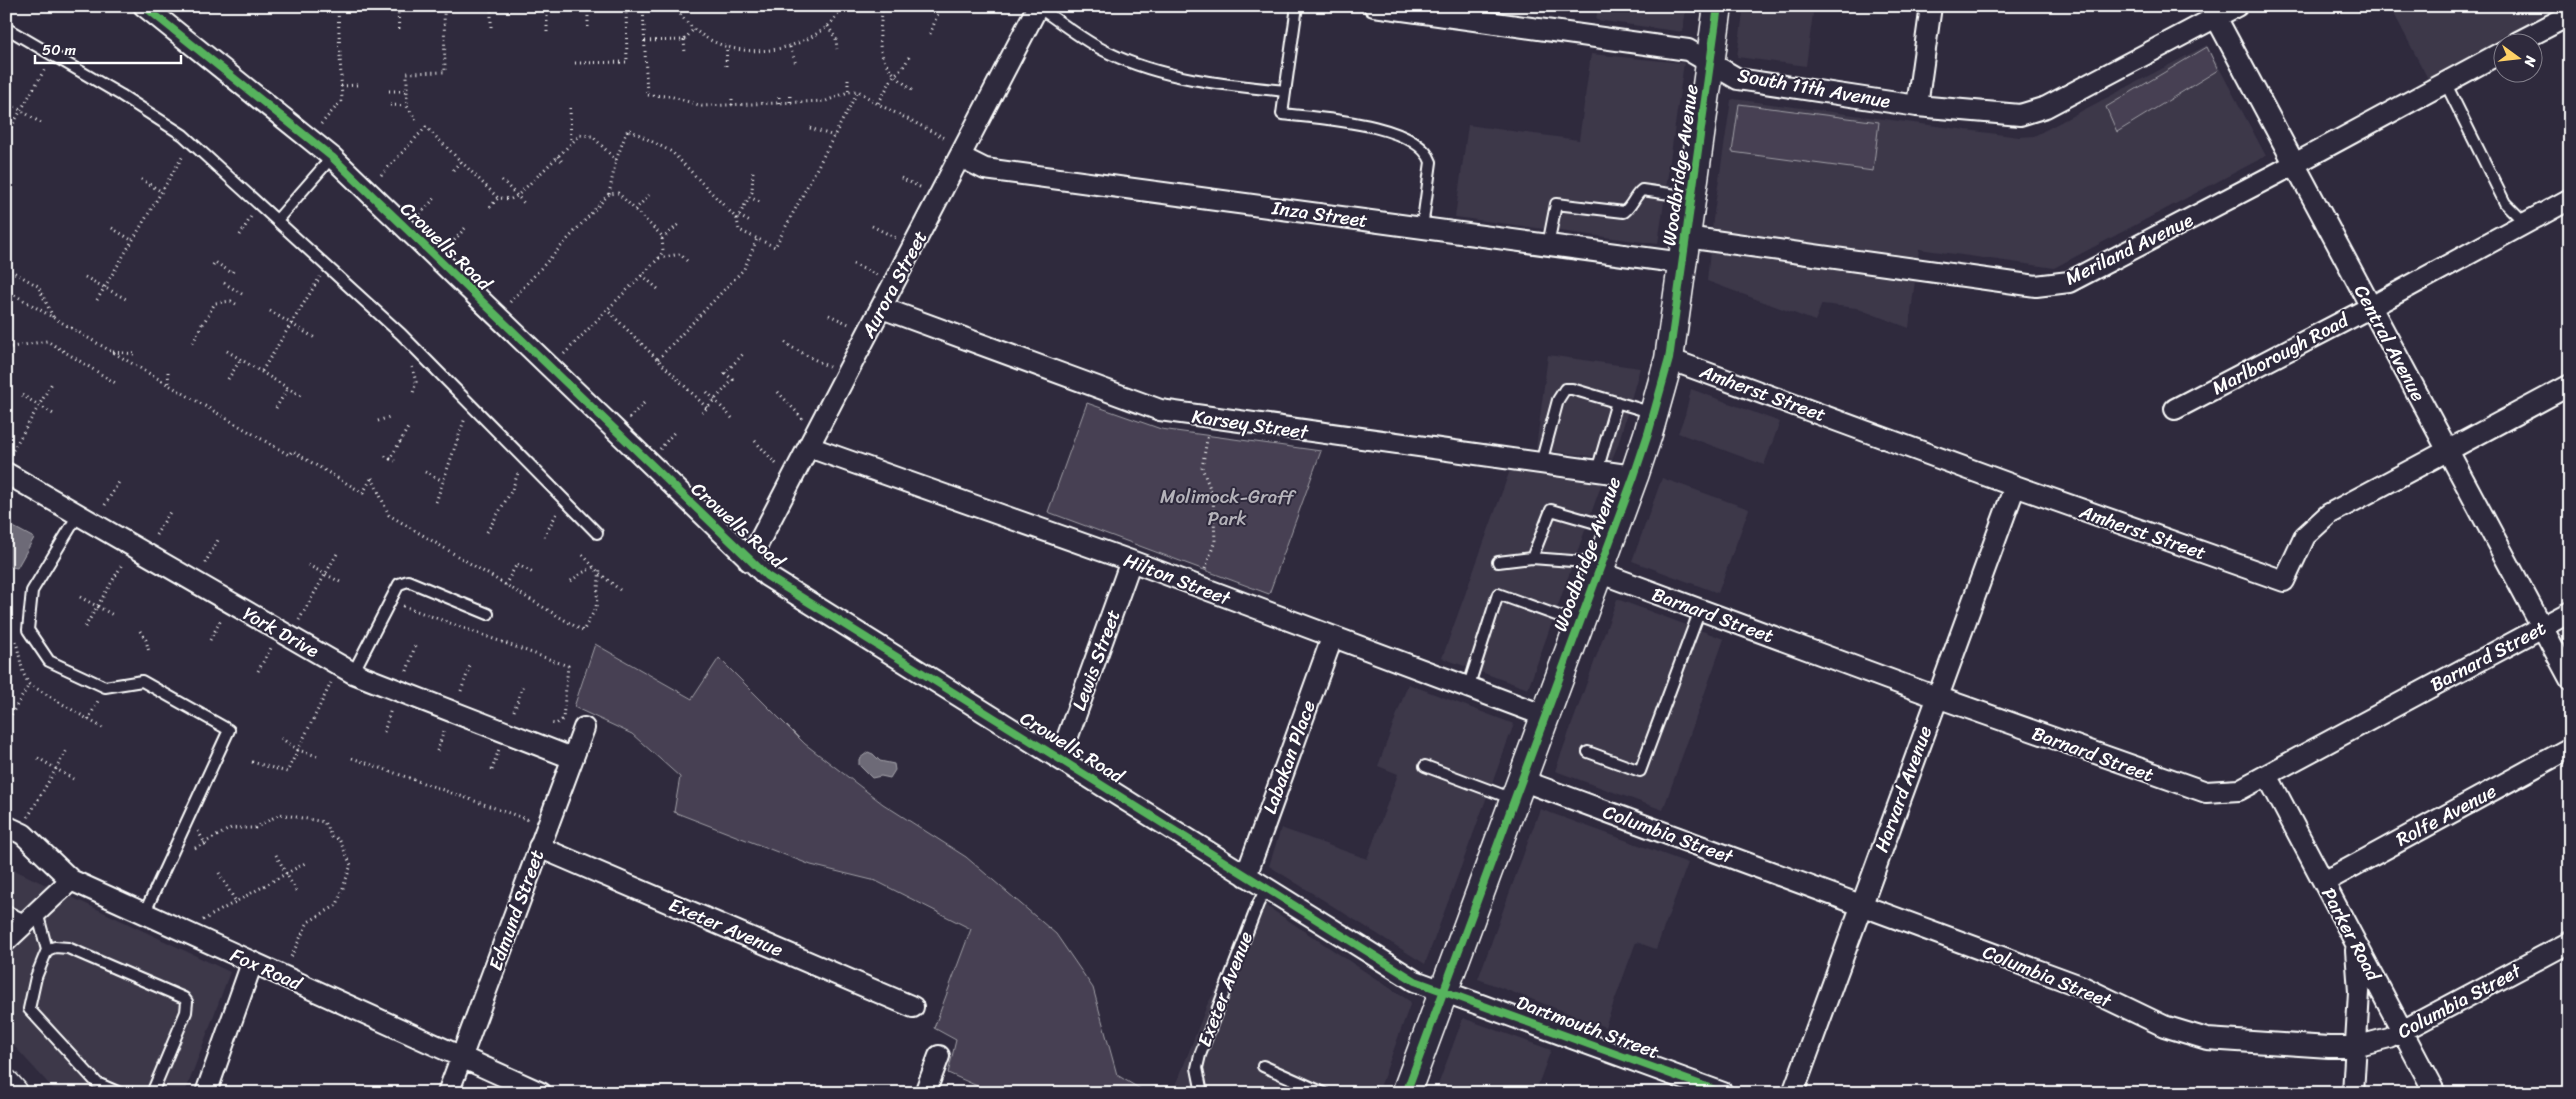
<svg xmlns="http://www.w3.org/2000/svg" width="2576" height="1099" viewBox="0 0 2576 1099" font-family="Sriracha,sans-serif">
	<rect width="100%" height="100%" fill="#2f2a3d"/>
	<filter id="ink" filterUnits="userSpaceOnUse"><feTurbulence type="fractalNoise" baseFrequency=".02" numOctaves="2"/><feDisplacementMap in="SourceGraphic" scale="10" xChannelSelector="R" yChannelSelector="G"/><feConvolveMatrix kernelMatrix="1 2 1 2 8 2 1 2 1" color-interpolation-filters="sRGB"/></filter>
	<g filter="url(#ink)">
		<path fill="#3c3749" d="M1598,6H1686L1683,32L1596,20Z
			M1744,6H1814L1806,66L1737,57Z
			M2390,6H2545L2549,14L2428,79Z
			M2207,45L2266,156L2054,268L1919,249L1909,328L1856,308L1822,304L1815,321L1707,281L1713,219L1731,100L1734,99L2019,137L2034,136Z
			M1591,54L1684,63L1658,244L1455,217L1468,125L1579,140Z
			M1548,355L1640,368L1618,445L1612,459L1536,449Z
			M1691,389L1780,422L1764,465L1678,433L1685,415Z
			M1510,470L1602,483L1528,689L1442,658Z
			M1662,478L1749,509L1718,593L1632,561Z
			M1617,599L1724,639L1663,810L1555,771Z
			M1408,684L1514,724L1425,964L1269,866L1281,828L1367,859L1398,774L1378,766Z
			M1540,809L1688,863L1656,949L1636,942L1605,1027L1478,979Z
			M6,866L230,972L185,1093H57L6,1037Z
			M1265,905L1411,1002L1378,1093H1173L1207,1005Z
			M1463,1018L1551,1050L1535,1093H1435Z"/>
		<path fill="#464152" stroke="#a2a0a8" d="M2207,47L2218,70L2117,132L2106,107Z
			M1739,104L1879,122L1873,171L1732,152Z
			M1087,403L1161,429L1321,451L1269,594L1048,512Z
			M595,644L692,699L719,658L805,744L883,804L966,857L1056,934L1093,988L1117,1075L1147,1093H993L948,1073L956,1040L934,1028L971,929L876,881L811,865L674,812L680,777L632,734L574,707Z"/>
		<path fill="#6d6a77" stroke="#a7a6ad" d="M6,523L34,538L17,568L6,566Z
			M868,752L873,754L880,761L894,764L895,770L890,778L881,776L872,778L859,765V759Z"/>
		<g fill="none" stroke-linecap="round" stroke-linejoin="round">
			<defs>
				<path id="service" d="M1297,6L1282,114C1317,118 1418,123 1431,162L1422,228
					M1038,7C1061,22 1083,41 1109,53C1162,79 1226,85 1285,91
					M6,28L121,95L183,135L401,334L597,533
					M2445,82L2505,203L2525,223
					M277,220L332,157
					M1548,245L1556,204L1624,212C1633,205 1634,196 1642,190L1691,197
					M1541,463L1558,400L1565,389H1572L1653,413
					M1597,471L1617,402
					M78,515L32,591L28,630L49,661L105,687L142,681L229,730L144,914
					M1498,562L1532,558
					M1598,572L1585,562L1532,558L1551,510L1613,528
					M353,673L399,584L408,581L488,614
					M1468,688L1498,594L1578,623
					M1588,752L1640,771L1700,610
					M1425,766L1513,799
					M6,911L27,921
					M37,912L47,950
					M1263,1066L1324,1093
					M120,1093L97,1083L29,1009L36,977L47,950L55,947L68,948L184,998L187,1002L186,1012L152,1093
					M1202,1093L1197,1068L1200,1055L1258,904L1266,889"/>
				<path id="minor" d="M144,6L332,157L767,576L1415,981L1723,1093
					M1374,6L1688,50L1738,79L1917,106L2020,115L2046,107L2237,6
					M2210,6L2570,679
					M2518,42L2570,15
					M1917,106L1931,6
					M961,157L985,169L1683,263
					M1686,237L2036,286L2069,282L2278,173L2504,51
					M882,308L1160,410L1634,476
					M1669,359L2015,486L2284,581L2305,536L2329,514L2570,385
					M2175,409L2371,307L2570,199
					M809,447L1131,561L1545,716
					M6,473L353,673L572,758
					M749,561L1038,6
					M1598,572L1923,692L2206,792L2239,790L2570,612
					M1060,758L1131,561
					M2267,775L2435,1093
					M1521,780L2083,987L2164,1026L2207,1039L2329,1047H2355L2389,1038L2570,942
					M6,826L23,834L71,880L541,1093
					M539,847L913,1007
					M1246,876L1332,638
					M2324,882L2570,748
					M6,941L71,880
					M206,1093L252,963
					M448,1093L584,728
					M925,1093L939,1056
					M1793,1093L2015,486
					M2353,1093L2359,992L2356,950"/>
				<path id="secondary" d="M1406,1093L1634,476L1648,434L1669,359L1718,6"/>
				<path id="trunk" d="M6,1084L14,1093"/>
			</defs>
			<use href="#service" stroke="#fff" stroke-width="14"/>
			<use href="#minor" stroke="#fff" stroke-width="24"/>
			<use href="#secondary" stroke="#fff" stroke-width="31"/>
			<use href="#trunk" stroke="#fff" stroke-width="31"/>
			<path stroke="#fff" stroke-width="3" stroke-dasharray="1 4" stroke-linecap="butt" d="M491,6V31
				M547,6V34
				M588,6V28
				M643,6L647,95L670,96L702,106L826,101L848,92L858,91L878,104
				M675,6C703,55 767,62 813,36C824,30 838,20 841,6
				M883,6C877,51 876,61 912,90
				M398,8L399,33
				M828,26L836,39L837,49
				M930,34L941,6
				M684,40L685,53
				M645,41L684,40L693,30
				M790,47L796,64
				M909,57L903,68L894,75L878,104L947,139
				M575,63L627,62L626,6
				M726,66L727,47
				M848,79V92
				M341,86L358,85
				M389,91H407
				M6,101L41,123
				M790,102V94
				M779,103V95
				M390,105L407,106
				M732,105V97
				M570,108L571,143
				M416,120L407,106V73L445,72L444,7
				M321,124L342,100L338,10
				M810,128L834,136
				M6,136L46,67
				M558,156L563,163
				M6,167L12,170
				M453,170L461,161
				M381,175L426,127L498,198L511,199L517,196L580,135L592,136L616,160
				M901,178L922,188
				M141,179L162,192
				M502,180L524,203
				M609,194L616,160L628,129L672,152L737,219L739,230L775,247L858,91
				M749,197L760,202
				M490,207L498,198
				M635,210L649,195
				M420,214L437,196
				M739,216L750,222
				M737,219L752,192L753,170
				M872,226L896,238
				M112,228L133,241
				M240,235L252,215
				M662,239L679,224
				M451,244L467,226
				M659,258L680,254L687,261
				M853,264L877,275
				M213,265L215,262L232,273L234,269
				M6,268L38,286L53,317
				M642,275L659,290
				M85,277L126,299
				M224,283L242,294
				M6,290L289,455L292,451L363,493L372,477
				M97,300L184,154
				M510,302L609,194L618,193L662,236L663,251L659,258L607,310
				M270,311L315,338
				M829,315L851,325
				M203,324L215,303L231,301L236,304
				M785,342L791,347L829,367
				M193,343L202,324L204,325
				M6,348L47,341L117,384
				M227,351L301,396
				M113,352L135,354
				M564,354L607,310L707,408
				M658,359L744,269L757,239
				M412,367L416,382L413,393
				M262,371L320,277
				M168,372L169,385
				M228,379L241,359
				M707,392L733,419
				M778,392L803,419
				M22,395L55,415
				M276,408L288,388
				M702,413L733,380L725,373L744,353
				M629,418L646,401
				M378,421L392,416
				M755,441L778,466
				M400,442L404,445
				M660,449L676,430
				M13,450L52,383
				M385,456L390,459L409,426
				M390,459L395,461
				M425,472L443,481
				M372,478L389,515L583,631L596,608L600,568
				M436,502L465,418
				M105,505L119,482
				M487,532L512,490L518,473
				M156,535L170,512
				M544,537L557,513
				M583,555L599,573L620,590
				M205,563L218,540
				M308,565L342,583
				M1205,569L1215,541L1213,496L1202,468L1208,434
				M571,581L580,574L594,567
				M505,585L517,564L533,573L534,571
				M80,597L115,616
				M403,606L568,666L563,719L556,724L549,723
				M299,620L338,552
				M85,627L123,563
				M140,631L146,640L149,652
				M210,640L222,618
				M16,641L23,673L29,684L106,730
				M258,671L271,648
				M407,671L415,646
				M461,691L470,666
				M514,711L523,685
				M88,720L99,699
				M6,723L29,685
				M384,732L391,709
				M281,738L298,750L317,756
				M6,748L11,751
				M437,751L445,728
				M38,758L73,779
				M352,758L529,820
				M252,762L287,772L331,683
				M492,770L499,749
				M28,817L68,748
				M198,831L207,847
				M195,848L231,828H255L280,814L324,822L332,837L339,839L351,865L337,905L308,922L290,959
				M276,855L296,891
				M219,873L236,902
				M203,920L307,862"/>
			<use href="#service" stroke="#2f2a3d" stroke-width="10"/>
			<use href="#minor" stroke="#2f2a3d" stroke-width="20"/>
			<use href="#secondary" stroke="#2f2a3d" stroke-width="28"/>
			<use href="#trunk" stroke="#2f2a3d" stroke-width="28"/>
			<defs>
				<path id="cycleway" d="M144,6L332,157L767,576L1415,981L1723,1093
					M1406,1093L1634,476L1648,434L1669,359L1718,6"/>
			</defs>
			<use href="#cycleway" stroke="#2f2a3d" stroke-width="11"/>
			<use href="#cycleway" stroke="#56b35d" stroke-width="8"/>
		</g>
	</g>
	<g text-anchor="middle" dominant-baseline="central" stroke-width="4" stroke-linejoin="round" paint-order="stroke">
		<g font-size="19" fill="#fff" stroke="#2f2a3d">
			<text transform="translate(1814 88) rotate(10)">South 11th Avenue</text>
			<text transform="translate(1680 165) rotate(-82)">Woodbridge Avenue</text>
			<text transform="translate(1320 214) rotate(8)">Inza Street</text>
			<text transform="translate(446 246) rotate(44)">Crowells Road</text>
			<text transform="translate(2129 249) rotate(-26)">Meriland Avenue</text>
			<text transform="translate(894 284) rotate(-62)">Aurora Street</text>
			<text transform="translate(2390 343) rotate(62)">Central Avenue</text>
			<text transform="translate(2280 354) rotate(-28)">Marlborough Road</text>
			<text transform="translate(1763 393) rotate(20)">Amherst Street</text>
			<text transform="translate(1250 424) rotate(8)">Karsey Street</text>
			<text transform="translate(738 525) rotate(42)">Crowells Road</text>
			<text transform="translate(2143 532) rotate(19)">Amherst Street</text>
			<text transform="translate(1587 554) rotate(-70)">Woodbridge Avenue</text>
			<text transform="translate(1177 579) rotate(21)">Hilton Street</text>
			<text transform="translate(1713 615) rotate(20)">Barnard Street</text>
			<text transform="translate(281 632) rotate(29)">York Drive</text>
			<text transform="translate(2488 656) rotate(-28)">Barnard Street</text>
			<text transform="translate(1096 660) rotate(-70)">Lewis Street</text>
			<text transform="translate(1072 747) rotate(32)">Crowells Road</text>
			<text transform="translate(2093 754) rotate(20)">Barnard Street</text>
			<text transform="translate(1289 757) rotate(-70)">Labakan Place</text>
			<text transform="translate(1903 789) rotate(-70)">Harvard Avenue</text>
			<text transform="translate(2446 815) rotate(-28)">Rolfe Avenue</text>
			<text transform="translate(1668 834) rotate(20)">Columbia Street</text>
			<text transform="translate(516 910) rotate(-70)">Edmund Street</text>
			<text transform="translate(726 927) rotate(23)">Exeter Avenue</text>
			<text transform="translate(2351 934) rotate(62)">Parker Road</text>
			<text transform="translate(266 969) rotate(24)">Fox Road</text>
			<text transform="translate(2047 976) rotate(22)">Columbia Street</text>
			<text transform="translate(1225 989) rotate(-69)">Exeter Avenue</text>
			<text transform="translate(2459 1001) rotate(-28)">Columbia Street</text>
			<text transform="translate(1588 1027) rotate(20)">Dartmouth Street</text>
		</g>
		<g font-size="19" fill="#b5b3ba" stroke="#2f2a3d">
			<text x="1227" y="496">Molimock-Graff<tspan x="1227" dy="22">Park</tspan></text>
		</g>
	</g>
	<rect width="2576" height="1099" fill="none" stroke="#2f2a3d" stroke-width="25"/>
	<rect x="12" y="12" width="2551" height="1074" fill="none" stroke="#fff" stroke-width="2" filter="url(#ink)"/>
	<g transform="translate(2518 58) rotate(105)"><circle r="24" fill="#2f2a3d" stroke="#827f8b"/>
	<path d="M0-4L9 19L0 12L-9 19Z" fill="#ffd166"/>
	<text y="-8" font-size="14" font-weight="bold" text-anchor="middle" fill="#ffffff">N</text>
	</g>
	<path d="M35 55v8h146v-8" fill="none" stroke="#ffffff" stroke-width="2.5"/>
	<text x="42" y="55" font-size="15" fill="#ffffff" stroke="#2f2a3d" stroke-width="4" paint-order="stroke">50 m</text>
</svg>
